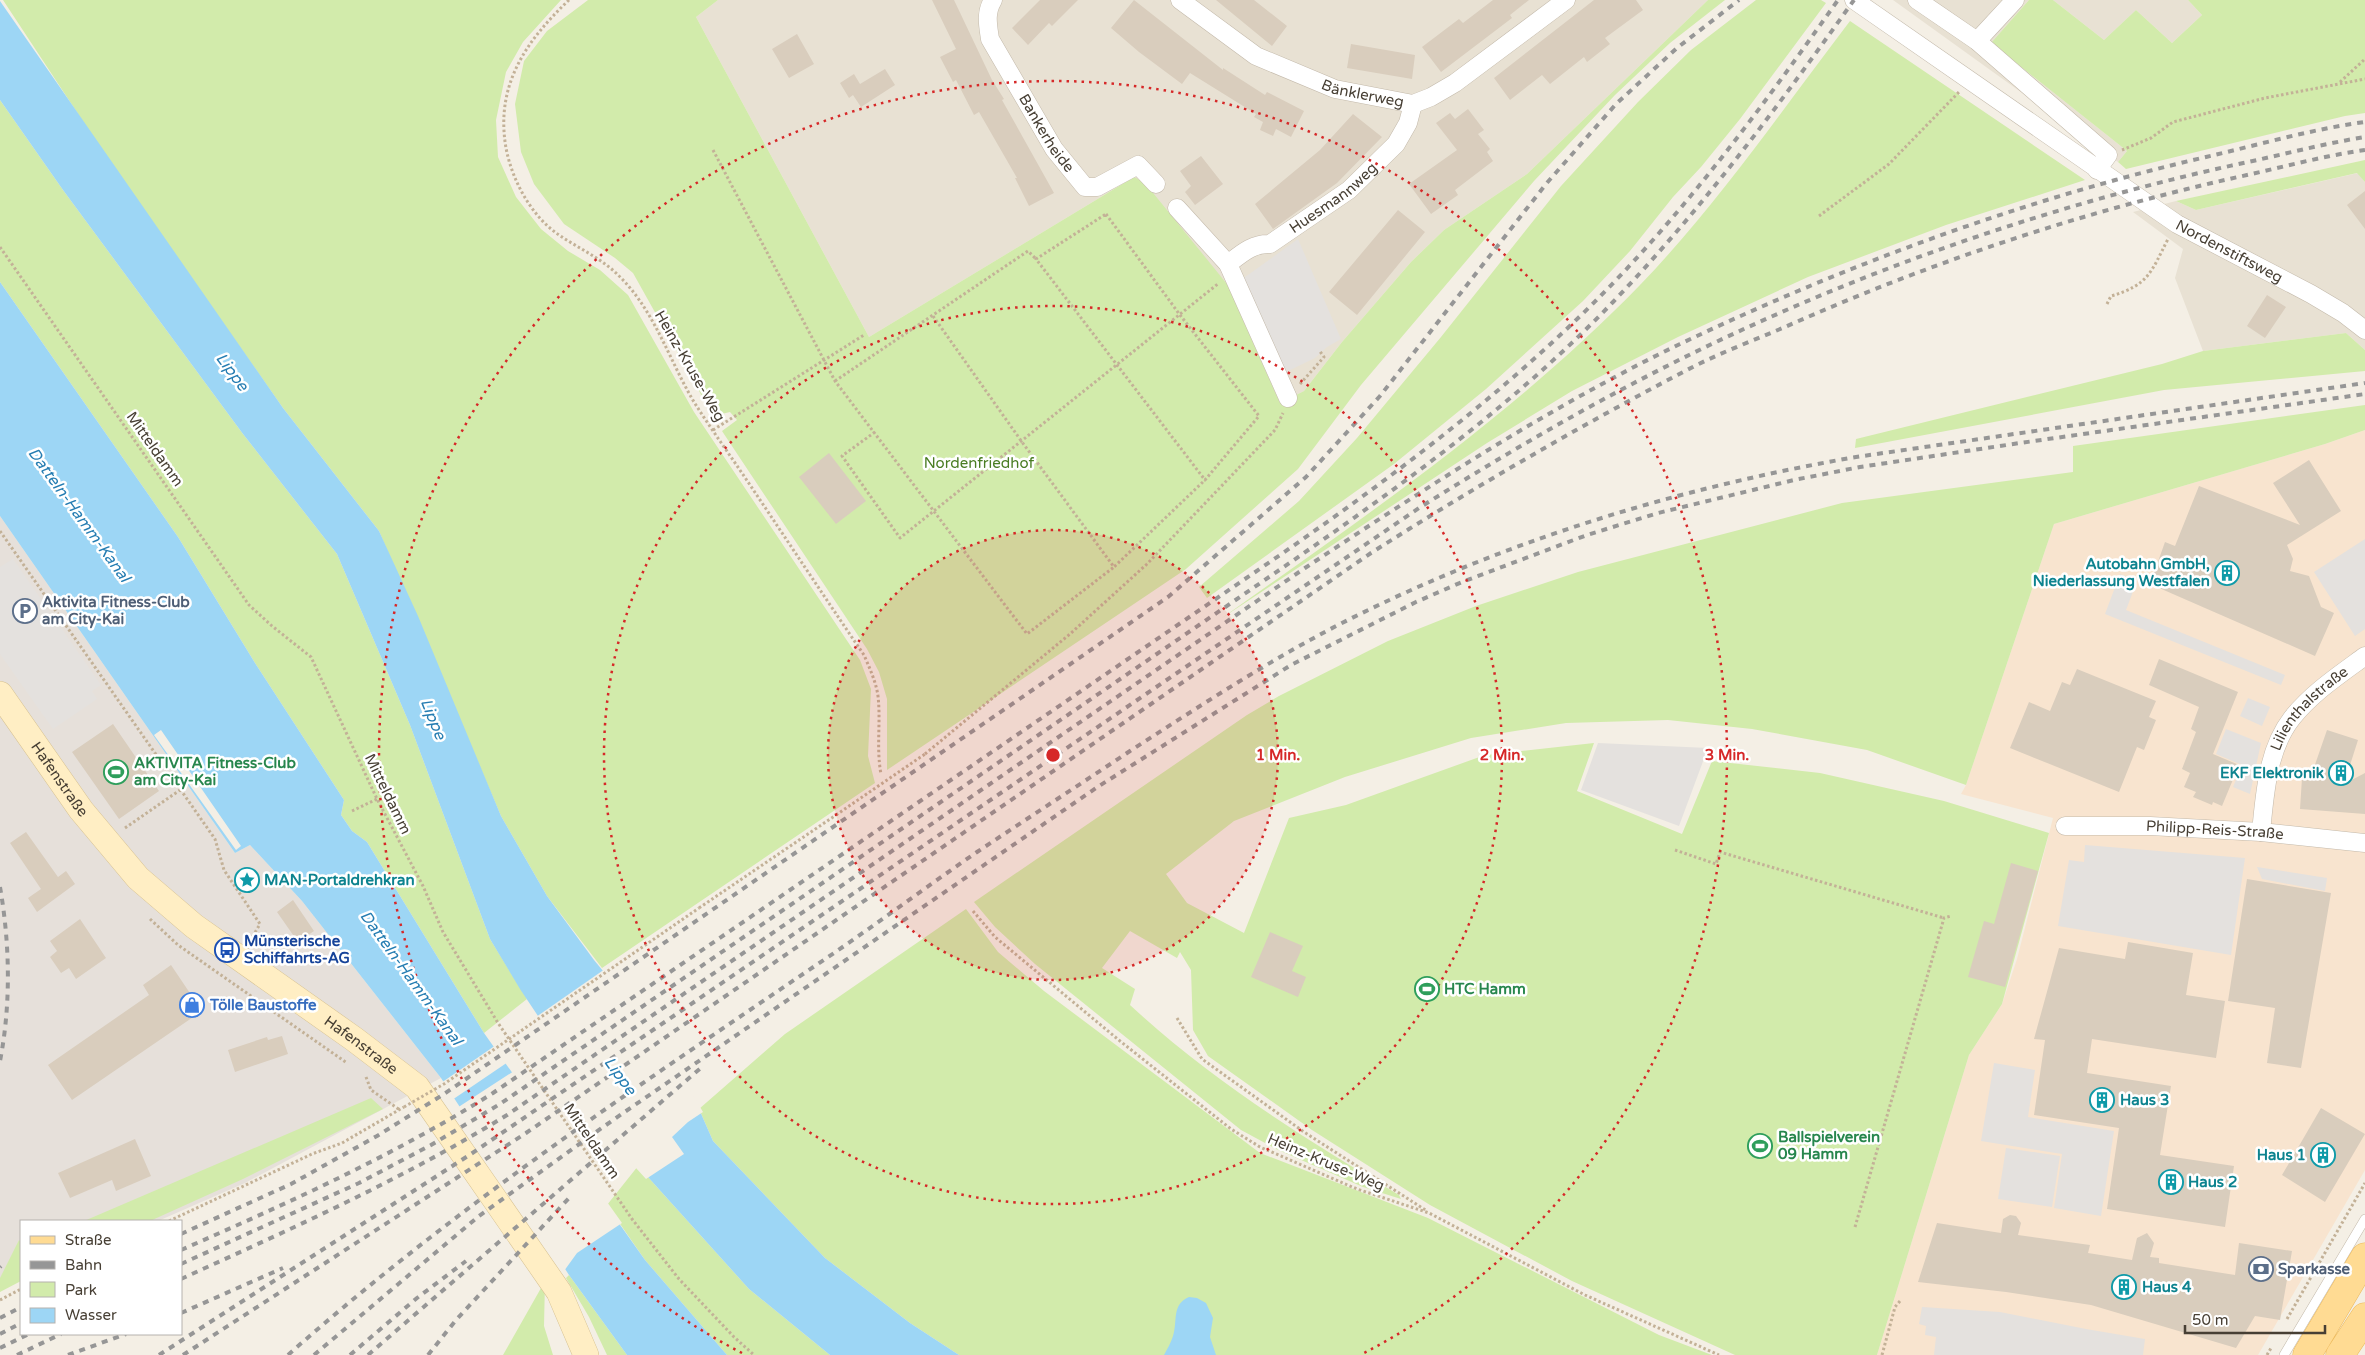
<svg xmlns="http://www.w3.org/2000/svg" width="2365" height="1355" viewBox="0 0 2365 1355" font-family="'Varela Round',sans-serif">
	<rect width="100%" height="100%" fill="#f4efe5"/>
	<path fill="#e8e1d3" d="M718,0H1708L1527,174L1444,230L1411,262L1342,342L1304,391L1280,403L1227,284L1134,177L869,337L696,17Z
		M1893,0H2029L1991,43L2127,151L2118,162Z
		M2053,0H2188L2202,15L2172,43L2136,10L2104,40Z
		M2358,173L2365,182V350L2346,333L2203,351L2175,278L2183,249L2133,212L2176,201L2196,210Z"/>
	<path fill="#f8e4cf" d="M2365,430V1170L2258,1355H1877L1969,1055L2002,1004L2017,959L2053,818L1961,794L1966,785L2054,524L2325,444Z"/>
	<path fill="#e6e0da" d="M0,516L235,853L250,845L302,901L441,1078L245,1183L158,1221H21V1278L0,1287Z"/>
	<path fill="#d2ebab" d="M3,0H561L523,42L506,72L496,120L498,157L516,197L541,229L568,251L600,270L628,295L694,412L860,660L871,689L868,756L875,783L602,968L547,896L501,816L379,531L283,408L109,161Z
		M588,0H718L696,17L869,337L1134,177L1145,183L1227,284L1280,403L1304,391L1342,342L1411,262L1444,230L1527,174L1708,0H1725L1670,43L1615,95L1534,181L1361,385L1298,469L1186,569L887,770V699L879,672L867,649L722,431L737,420L730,412L713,416L633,273L615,258L564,224L534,184L521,152L515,104L524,61L547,31Z
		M1756,0H1821L1826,3L1740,119L1701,167L1673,197L1630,251L1583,301L1486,389L1394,464L1207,598L1199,587L1299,501L1357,438L1441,337L1561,186L1638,102L1691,50Z
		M2029,0H2053L2104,40L2136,10L2172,43L2202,15L2188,0H2365V113L2345,116L2126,169L2118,162L2127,151L1991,43Z
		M1850,21L2085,180L1946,225L1808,277L1678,337L1572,391L1487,443L1222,618C1367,515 1515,414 1640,285C1718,204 1782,110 1850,21Z
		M0,100L63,190L243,434L337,554L410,725L490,939L527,999L484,1033L367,842L352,831L341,815L344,800L255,663L178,537L0,282Z
		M2365,160V182L2357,173L2196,210L2176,201Z
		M2346,333L2365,350V371L2164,390L1855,448L1856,439L2162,364L2203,351Z
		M2365,405V430L2325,444L2054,524L1966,785L1867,750L1752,729L1668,720L1566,723L1471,738L1345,777L1234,821L1166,874L1187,903L1244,933L1289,818L1346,805L1485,755L1594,743L1577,791L1682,834L1712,761L1820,773L1944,801L2049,833L2002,1004L1969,1055L1877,1355H1735L1572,1281L1430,1205L1312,1130L1208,1056L1193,1030L1191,970L1180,952L1177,958L1130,931L1102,968L1135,989L1130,1005C1211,1080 1305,1139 1399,1195L1401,1199L1363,1187L1276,1149L1241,1130L1035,964L995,927L974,902L1247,715L1279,696L1388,641L1476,606L1578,572L1842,503L2073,472V446Z
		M966,909L998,952L1044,991L1260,1153L1428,1218L1659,1335L1712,1355H959L910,1323L825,1258L713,1141L699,1109L785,1034Z
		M371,1098L383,1109L243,1179L150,1221H84Z
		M638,1166L749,1289L830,1355H727L645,1260L607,1205Z
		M19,1240L21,1242V1281L0,1292V1278Z
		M569,1275L627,1355H607L589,1317L566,1278Z
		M545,1281L544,1326L553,1355H503Z"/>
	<path fill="#e4e1de" d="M1298,239L1341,339L1327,347L1315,358L1284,373L1241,280Z
		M2365,539V629L2355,636L2314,572Z
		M13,559L101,685L92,691L97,699L53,729L0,654V567Z
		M2120,574L2137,581L2126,610L2285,675L2281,685L2105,614Z
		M2248,698L2270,707L2262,726L2240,716Z
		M2226,729L2261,743L2250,794L2233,787L2242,765L2216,754Z
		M1598,743L1708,748L1679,826L1581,790Z
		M2085,845L2245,858L2231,955L2058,926L2069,860L2084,862Z
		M2257,867L2327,878L2325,891L2262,879Z
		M1994,1063L2035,1070L2028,1117L2114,1131L2101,1216L2054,1208L2062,1154L1981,1141Z
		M2006,1148L2060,1156L2052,1207L1998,1199Z
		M1922,1307L2000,1312L2086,1329L2145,1339L2143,1355H1934L1936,1337L1925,1335L1926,1326L1919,1324Z"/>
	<path fill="#9dd6f5" d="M0,1L283,408L379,531L418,616L501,816L547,896L594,960L654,1033L699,1109L713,1141L825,1258L910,1323L959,1355H830L749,1289L638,1166L520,989L490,939L410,725L337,554L243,434L63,190L0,100Z
		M0,282L178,537L255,663L344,800L341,815L352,831L367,842L484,1033L645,1260L727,1355H627L569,1275L441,1078L302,901L250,845L235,853L0,516Z
		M1189,1297L1197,1298L1206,1303L1213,1318L1210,1337L1216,1355H1164C1167,1349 1171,1343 1173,1336C1178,1321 1171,1305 1189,1297Z"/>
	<path fill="#f4efe5" d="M161,730L241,846L236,850L154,735Z
		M605,969L656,1032L703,1112L688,1122L672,1137L684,1154L646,1179L636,1168L536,1017Z
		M496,1045L508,1062L452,1100L441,1083Z
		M514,1071L622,1223L577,1253L564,1271L566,1274L457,1108Z"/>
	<path fill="#d9cdbd" d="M932,0H954L992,80L1004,99L1002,100L1054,193L1029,206L1015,178H1017L979,112L974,115L956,80L953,82L940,57L956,49Z
		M1040,0H1078L1052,26L1049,23L1028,45L1012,28Z
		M1134,0L1223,70V68L1265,95L1267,92L1304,111L1291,137L1276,129L1273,136L1260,130L1263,122L1254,117L1256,114L1190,73L1182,84L1139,52L1111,28Z
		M1216,0H1254L1287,26L1272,46Z
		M1493,0H1529L1510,15L1512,18L1441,72L1422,47L1459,19L1463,23Z
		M1594,0H1636L1643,10L1605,38L1610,44L1587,62L1584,57L1550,84L1542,75L1510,100L1494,78Z
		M797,34L814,64L789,78L772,49Z
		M1351,44L1415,55L1412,79L1347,68Z
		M885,69L895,85L861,107L853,95L849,98L840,83L854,74L860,84Z
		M1468,109L1484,130L1478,134L1490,149L1487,152L1493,161L1455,190L1458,195L1431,214L1409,184L1457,150L1436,123L1450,113L1455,119Z
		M1353,114L1382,137L1337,183L1273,229L1255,204L1320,150Z
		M1201,156L1223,184L1195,205L1185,192L1191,186L1180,171Z
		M2365,191V229L2347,205Z
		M1398,210L1425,232L1357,315L1329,292Z
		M2267,295L2286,307L2265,338L2247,326Z
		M829,453L866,501L836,524L799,477Z
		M2309,460L2341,511L2287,545L2293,559L2290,571L2309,576L2321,607L2334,613L2315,656L2150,584L2165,542L2175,546L2199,486L2300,525L2273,483Z
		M2159,659L2238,692L2213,754L2239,765L2222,806L2213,802L2212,805L2193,797L2196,792L2184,787L2190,773L2182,769L2196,732L2191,729L2199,707L2149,685Z
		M2077,669L2156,701L2149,717L2156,720L2144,750L2137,747L2119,792L2010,748L2029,702L2050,711L2062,682L2070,685Z
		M113,724L159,791L119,819L72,752Z
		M2327,730L2358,740L2344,784L2365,773V814L2300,809L2302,778L2310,779Z
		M26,832L58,877L66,871L75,884L37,912L28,898L41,889L10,843Z
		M2011,863L2038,871L2005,987L1968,977L1984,921L1994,924Z
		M2247,879L2331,893L2301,1068L2267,1063L2275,1008L2228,1001Z
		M293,900L314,931L298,942L277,912Z
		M80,919L106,958L76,979L69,968L61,973L50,957L57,951L50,941Z
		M1270,932L1303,946L1292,971L1306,977L1298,997L1251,977Z
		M2128,942L2193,953L2186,995L2225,1001L2216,1058L2092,1039L2087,1073L2171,1086L2160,1155L2234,1166L2225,1227L2107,1209L2119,1128L2034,1115L2045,1040L2034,1039L2059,948L2125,959Z
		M171,965L202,1011L72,1100L48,1065L149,995L143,985Z
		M282,1036L288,1054L235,1072L228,1050L267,1037L268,1040Z
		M2321,1108L2365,1134L2325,1202L2282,1175Z
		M135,1139L151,1176L116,1191L112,1180L70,1198L58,1173Z
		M2010,1215L2016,1216L2021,1223L2018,1235L2090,1245L2088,1253L2132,1260L2137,1238L2147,1233L2154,1243L2150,1257L2159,1258V1263L2235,1275L2239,1243L2292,1251L2280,1320L2255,1316L2236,1348L2091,1305L2006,1292L1918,1282L1937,1223L2001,1233L2003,1219Z"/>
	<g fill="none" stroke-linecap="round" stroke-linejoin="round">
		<defs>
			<path id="lane" d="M2284,1355L2365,1219"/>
			<g id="street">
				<path id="s1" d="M993,0C985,13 988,25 990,39L1054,149L1085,187H1097L1138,165L1156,184"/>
				<path id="s2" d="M1180,0L1256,56L1335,89L1413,104L1431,97L1455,83L1566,0"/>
				<path id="s3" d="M1854,0L2177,224L2311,294L2343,313L2365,330"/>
				<path d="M1917,0L1977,41L2108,155L2097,170"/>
				<path d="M1977,41L2015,0"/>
				<path d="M1177,208L1228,264L1288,398"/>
				<path id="s4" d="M1228,264C1241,254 1253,243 1270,244L1349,190L1396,144L1408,123L1413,104"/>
				<path id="s5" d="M2065,826H2150L2261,832L2365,843"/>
				<path id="s6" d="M2261,832C2265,794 2267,750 2292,718C2312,693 2339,675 2365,656"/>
			</g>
			<g id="secondary">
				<path id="s7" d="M0,694L81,810L138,878L194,926L354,1039L417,1087L559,1292L586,1355"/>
			</g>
			<path id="primary" d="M2307,1355L2365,1257
				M2340,1355L2365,1317"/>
		</defs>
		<use href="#lane" stroke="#c3b9aa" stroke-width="10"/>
		<use href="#street" stroke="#c3b9aa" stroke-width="19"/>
		<use href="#secondary" stroke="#d7c292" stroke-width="26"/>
		<use href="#primary" stroke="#ecb95b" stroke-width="29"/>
		<path stroke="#c3b197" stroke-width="3" stroke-dasharray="2.5 2.5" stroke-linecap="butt" d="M569,0C526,41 495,85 506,148C512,180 531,216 559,235C578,248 601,258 618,275C654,309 669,360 694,402C711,429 730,455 748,482C787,540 825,598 864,655C870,669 876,682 878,696C881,722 876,748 881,774
			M2340,82L2365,59
			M713,150L835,381L1027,634L1114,567
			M2122,150L2151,138L2173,122L2265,98L2365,79
			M1106,214L1180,315L1259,416L1205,480L1036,259Z
			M1819,216L1889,164L1959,92
			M0,247L249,605L272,626L311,657L377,799L423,886L443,932L498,1023L632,1219L679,1279L734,1337L754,1355
			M2107,304L2111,296C2149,285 2151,272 2168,239
			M933,316L1022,442L1114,567L1205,480
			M835,381L1028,251L1036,259
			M1300,384L1324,357L1319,350
			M713,430L864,335
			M875,432L842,456L900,538L1219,283
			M0,531L215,839L224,870L260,924L250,941
			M925,754L1070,634L1147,564L1275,430L1283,413
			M352,811L377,799
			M125,828L180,790
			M1675,850L1716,864L1720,852L1944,918
			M699,908L836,815
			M973,911L995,937L1120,1041L1231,1129L1260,1147L1357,1189L1429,1213L1585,1295L1719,1355
			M150,919L178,945L347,1063
			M1177,1018L1202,1059L1304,1132L1427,1211
			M366,1077L371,1090L400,1110
			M169,1221L312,1154L342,1143L404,1107
			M1855,1227L1944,918L1951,916
			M0,1300L21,1289
			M2287,1319L2365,1183
			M1882,1355L1895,1307L1900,1301
			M2267,1355L2271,1348"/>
		<use href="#lane" stroke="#fff" stroke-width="9"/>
		<use href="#street" stroke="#fff" stroke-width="18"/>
		<use href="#secondary" stroke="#ffeec4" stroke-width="25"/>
		<use href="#primary" stroke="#ffdb93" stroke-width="28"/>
		<path stroke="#969696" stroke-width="4" stroke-dasharray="6 6" stroke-linecap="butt" d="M0,887C10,944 11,1005 0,1061
			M181,1234L291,1184L377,1136L444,1094L1168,597L1306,477L1380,396L1546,184L1616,104L1677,48L1739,0
			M181,1250C288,1203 393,1156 493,1093L1283,553C1385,482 1484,408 1574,322C1675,226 1758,113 1838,0
			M181,1264L359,1183L431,1145L500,1104L1291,562C1405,483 1517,402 1613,302C1703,208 1779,105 1854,0
			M0,1267L1,1266
			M181,1279C293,1228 403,1179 507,1115L1305,568C1426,488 1549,407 1680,344C1848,264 2025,199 2206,157C2258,145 2312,129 2365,122
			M181,1313L283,1268
			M0,1318L21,1307
			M0,1334L21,1323
			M0,1348L29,1334
			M17,1355L61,1334
			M68,1355L126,1334
			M159,1355L471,1154L1419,508C1505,454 1592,403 1683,358C1857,272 2044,207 2234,165C2278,156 2321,144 2365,137
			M183,1355L526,1133L1371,553C1473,488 1578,427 1685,371C1717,354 1752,341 1785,327C1931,262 2082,212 2238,177C2280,168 2322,156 2365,150
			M288,1355C457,1205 647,1080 834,953C882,920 929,885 977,852C1028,818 1079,785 1130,751C1200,706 1268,661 1342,623C1504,541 1677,488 1856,457L2365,383
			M314,1355L479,1216L613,1120L1099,786L1291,665L1416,602L1462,582L1587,535L1658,513L1794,480L1860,467L2020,443L2365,394
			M350,1355L417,1298L466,1261
			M368,1355L703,1066
			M428,1355L456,1320L569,1198"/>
		<path stroke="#c3b197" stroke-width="3" stroke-dasharray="2.5 2.5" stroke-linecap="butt" d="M836,815L925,754
			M404,1107L444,1084L699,908"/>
	</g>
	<circle cx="1053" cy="755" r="225" fill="#d62828" fill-opacity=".12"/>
	<g fill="none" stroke="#d62828" stroke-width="2.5" stroke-dasharray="2.5 5">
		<circle cx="1053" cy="755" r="225"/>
		<circle cx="1053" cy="755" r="449"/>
		<path d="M742 1353A674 674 0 1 1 1364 1353"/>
	</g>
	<defs>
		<symbol id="building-ring" viewBox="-11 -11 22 22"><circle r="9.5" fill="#fff" stroke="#0f9aa8" stroke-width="1.5"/><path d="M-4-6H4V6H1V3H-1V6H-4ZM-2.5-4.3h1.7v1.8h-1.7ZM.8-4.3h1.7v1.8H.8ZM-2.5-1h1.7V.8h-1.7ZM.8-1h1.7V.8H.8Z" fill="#0f9aa8"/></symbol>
		<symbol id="parking-ring" viewBox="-11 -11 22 22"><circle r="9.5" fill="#fff" stroke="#5c6f8a" stroke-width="1.5"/><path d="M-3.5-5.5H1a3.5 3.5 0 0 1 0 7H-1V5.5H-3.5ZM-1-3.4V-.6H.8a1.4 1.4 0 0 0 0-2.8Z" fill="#5c6f8a"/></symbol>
		<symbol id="stadium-ring" viewBox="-11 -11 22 22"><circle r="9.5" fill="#fff" stroke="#2e9e5b" stroke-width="1.5"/><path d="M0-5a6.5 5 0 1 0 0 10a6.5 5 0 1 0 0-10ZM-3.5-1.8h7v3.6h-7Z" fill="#2e9e5b"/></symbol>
		<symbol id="sight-ring" viewBox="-11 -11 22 22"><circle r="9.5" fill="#fff" stroke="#0f9aa8" stroke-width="1.5"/><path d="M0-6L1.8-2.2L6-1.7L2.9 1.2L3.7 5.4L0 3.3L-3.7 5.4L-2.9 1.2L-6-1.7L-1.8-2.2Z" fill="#0f9aa8"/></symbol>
		<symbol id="bus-ring" viewBox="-11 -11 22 22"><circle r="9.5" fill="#fff" stroke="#1a4fb4" stroke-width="1.5"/><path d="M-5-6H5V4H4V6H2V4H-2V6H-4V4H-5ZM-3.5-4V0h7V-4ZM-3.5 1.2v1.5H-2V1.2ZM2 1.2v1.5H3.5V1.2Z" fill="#1a4fb4"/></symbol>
		<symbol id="shop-ring" viewBox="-11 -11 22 22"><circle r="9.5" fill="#fff" stroke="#3f7fe0" stroke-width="1.5"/><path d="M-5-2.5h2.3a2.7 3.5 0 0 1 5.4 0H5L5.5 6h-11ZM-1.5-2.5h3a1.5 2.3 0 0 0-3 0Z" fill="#3f7fe0"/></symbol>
		<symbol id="bank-ring" viewBox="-11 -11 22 22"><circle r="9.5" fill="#fff" stroke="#5c6f8a" stroke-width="1.5"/><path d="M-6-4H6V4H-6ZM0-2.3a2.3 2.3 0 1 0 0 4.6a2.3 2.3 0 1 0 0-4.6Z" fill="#5c6f8a"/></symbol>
	</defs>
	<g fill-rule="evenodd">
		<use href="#building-ring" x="2213" y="559" width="28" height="28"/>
		<use href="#parking-ring" x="11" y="597" width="28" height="28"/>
		<use href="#stadium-ring" x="102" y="758" width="28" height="28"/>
		<use href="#building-ring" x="2327" y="759" width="28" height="28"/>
		<use href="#sight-ring" x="233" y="866" width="28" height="28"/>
		<use href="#bus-ring" x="213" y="936" width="28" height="28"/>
		<use href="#stadium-ring" x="1413" y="975" width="28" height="28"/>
		<use href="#shop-ring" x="178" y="991" width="28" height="28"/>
		<use href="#building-ring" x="2088" y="1086" width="28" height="28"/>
		<use href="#stadium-ring" x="1746" y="1132" width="28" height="28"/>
		<use href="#building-ring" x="2309" y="1141" width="28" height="28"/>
		<use href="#building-ring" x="2157" y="1168" width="28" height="28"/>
		<use href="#bank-ring" x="2247" y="1255" width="28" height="28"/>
		<use href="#building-ring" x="2110" y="1273" width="28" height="28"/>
	</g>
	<g text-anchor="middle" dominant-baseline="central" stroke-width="5" stroke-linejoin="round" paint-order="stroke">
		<g font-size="15" fill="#473f34" stroke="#fff">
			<text stroke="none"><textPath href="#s2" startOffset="208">Bänklerweg</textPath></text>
			<text stroke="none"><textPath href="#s1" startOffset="150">Bankerheide</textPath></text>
			<text stroke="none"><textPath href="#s4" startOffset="126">Huesmannweg</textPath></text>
			<text stroke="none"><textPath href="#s3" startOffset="452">Nordenstiftsweg</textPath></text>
			<text transform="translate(690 366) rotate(60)">Heinz-Kruse-Weg</text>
			<text transform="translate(155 449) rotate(55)">Mitteldamm</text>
			<text stroke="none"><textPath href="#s6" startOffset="138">Lilienthalstraße</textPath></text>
			<text stroke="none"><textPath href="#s7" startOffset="104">Hafenstraße</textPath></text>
			<text transform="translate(388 794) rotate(64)">Mitteldamm</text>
			<text stroke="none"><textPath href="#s5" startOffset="150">Philipp-Reis-Straße</textPath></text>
			<text stroke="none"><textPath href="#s7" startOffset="509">Hafenstraße</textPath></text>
			<text transform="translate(592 1141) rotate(56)">Mitteldamm</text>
			<text transform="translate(1326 1162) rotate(23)">Heinz-Kruse-Weg</text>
		</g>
		<g font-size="15" fill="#4a7d23" stroke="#fff">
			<text x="979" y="463">Nordenfriedhof</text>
		</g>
		<g font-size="15" font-weight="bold" fill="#0d838f" stroke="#fff" text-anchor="start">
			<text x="2210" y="564" text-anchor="end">Autobahn GmbH,<tspan x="2210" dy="17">Niederlassung Westfalen</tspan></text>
			<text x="2324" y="773" text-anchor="end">EKF Elektronik</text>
			<text x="264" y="880">MAN-Portaldrehkran</text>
			<text x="2120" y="1100">Haus 3</text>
			<text x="2306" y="1155" text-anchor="end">Haus 1</text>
			<text x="2188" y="1182">Haus 2</text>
			<text x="2142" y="1287">Haus 4</text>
		</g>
		<g font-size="15" font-weight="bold" fill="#4e5e75" stroke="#fff" text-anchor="start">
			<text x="42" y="602">Aktivita Fitness-Club<tspan x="42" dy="17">am City-Kai</tspan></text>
			<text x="2278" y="1269">Sparkasse</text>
		</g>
		<g font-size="15" font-weight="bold" fill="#27864d" stroke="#fff" text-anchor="start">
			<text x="134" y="763">AKTIVITA Fitness-Club<tspan x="134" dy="17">am City-Kai</tspan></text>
			<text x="1444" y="989">HTC Hamm</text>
			<text x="1778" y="1137">Ballspielverein<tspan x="1778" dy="17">09 Hamm</tspan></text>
		</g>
		<g font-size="15" font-weight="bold" fill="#164399" stroke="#fff" text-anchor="start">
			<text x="244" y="941">Münsterische<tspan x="244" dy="17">Schiffahrts-AG</tspan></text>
		</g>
		<g font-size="15" font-weight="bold" fill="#366cbe" stroke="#fff" text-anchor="start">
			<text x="210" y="1005">Tölle Baustoffe</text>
		</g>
		<g font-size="16" font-style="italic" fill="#257db2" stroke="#fff">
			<text transform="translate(232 372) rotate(53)">Lippe</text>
			<text transform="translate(79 515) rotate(54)">Datteln-Hamm-Kanal</text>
			<text transform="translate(433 719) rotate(68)">Lippe</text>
			<text transform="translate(411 978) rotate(54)">Datteln-Hamm-Kanal</text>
			<text transform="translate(620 1076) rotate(54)">Lippe</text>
		</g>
	</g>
	<circle cx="1053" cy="755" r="8" fill="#d62828" stroke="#fff" stroke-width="2.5"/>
	<g font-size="15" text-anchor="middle" font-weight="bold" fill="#d62828" stroke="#fff" stroke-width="5" stroke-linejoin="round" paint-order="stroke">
		<text x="1278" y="760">1 Min.</text>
		<text x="1502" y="760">2 Min.</text>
		<text x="1727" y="760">3 Min.</text>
	</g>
	<rect x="20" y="1220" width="162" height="115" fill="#ffffff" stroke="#b5b2ae"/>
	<rect x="30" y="1236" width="25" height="8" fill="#ffdb93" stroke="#b5b2ae"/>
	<text x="65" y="1245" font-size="15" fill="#473f34">Straße</text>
	<rect x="30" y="1261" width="25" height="8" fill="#969696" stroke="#b5b2ae"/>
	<text x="65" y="1270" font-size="15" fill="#473f34">Bahn</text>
	<rect x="30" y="1282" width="25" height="15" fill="#d2ebab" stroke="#b5b2ae"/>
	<text x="65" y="1295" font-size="15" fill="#473f34">Park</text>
	<rect x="30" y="1308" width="25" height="15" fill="#9dd6f5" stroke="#b5b2ae"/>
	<text x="65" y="1320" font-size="15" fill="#473f34">Wasser</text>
	<path d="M2185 1325v8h140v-8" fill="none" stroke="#473f34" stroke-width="2.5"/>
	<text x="2192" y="1325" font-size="15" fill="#473f34" stroke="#ffffff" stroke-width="4" paint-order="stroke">50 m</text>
</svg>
